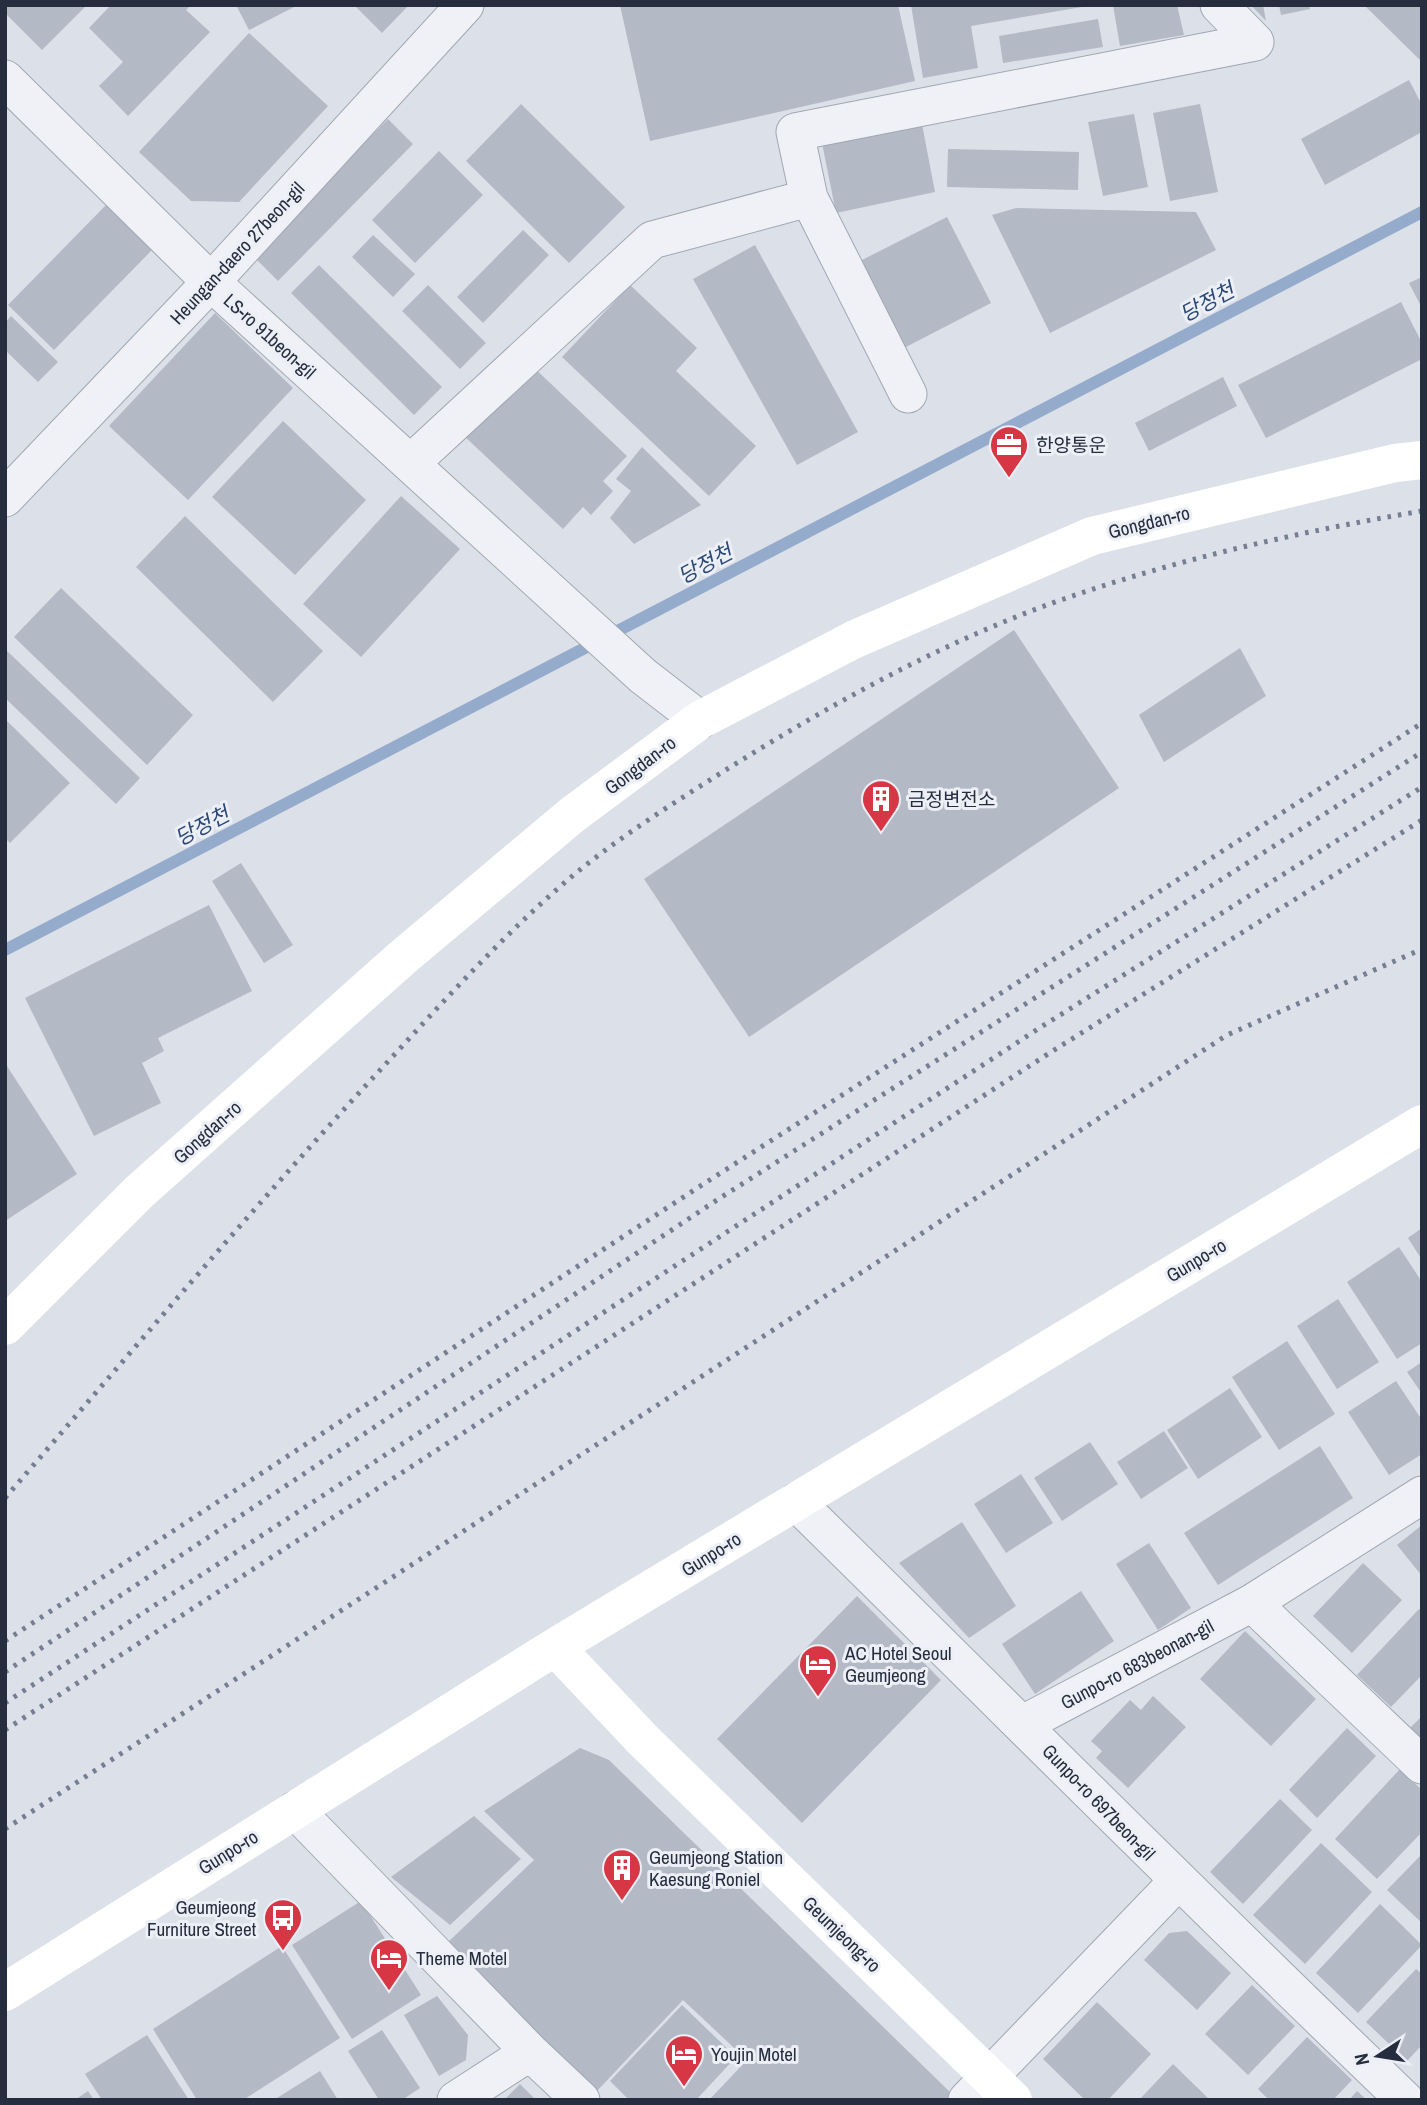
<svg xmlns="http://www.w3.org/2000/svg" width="1427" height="2105" viewBox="0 0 1427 2105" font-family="'Archivo Narrow','Noto Sans KR',sans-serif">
	<rect width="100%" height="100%" fill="#dce0e8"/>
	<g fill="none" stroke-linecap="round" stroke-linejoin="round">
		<path stroke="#94abcb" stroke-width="12" d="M5,950L1422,212"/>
	</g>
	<path fill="#b3b9c5" d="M5,5H87L42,50L5,13Z
		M111,5H191L186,10L210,32L128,116L99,86L123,62L89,28Z
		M236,5H298L249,30Z
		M354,5H409L382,33Z
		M620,5H898L915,81L650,141Z
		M911,5H1081L1082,7L971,26L978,68L923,78Z
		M1113,5H1177L1184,35L1120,46Z
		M1251,5H1263L1266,21Z
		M1279,5H1309L1310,9L1281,15Z
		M1364,5H1422V62Z
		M1098,19L1103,47L1003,63L999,36Z
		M249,33L328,106L239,202L191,201L139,152Z
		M1409,80L1422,105V132L1325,185L1301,139Z
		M521,104L625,207L569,263L466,161Z
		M1200,104L1218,192L1170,201L1153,113Z
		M1134,114L1148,187L1103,196L1088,122Z
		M388,119L413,144L278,281L253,256Z
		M921,119L935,192L836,213L821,138Z
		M948,149L1079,152L1078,190L947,187Z
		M439,151L483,195L415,263L372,220Z
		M106,205L152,250L54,350L8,305Z
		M1016,208L1196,212L1216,250L1050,333L992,215Z
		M947,217L991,303L902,349L858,262Z
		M523,230L549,255L483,323L457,297Z
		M373,235L415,274L393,297L352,257Z
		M755,245L858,432L797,465L693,279Z
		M319,265L442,387L414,415L291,293Z
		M1422,277V308L1409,283Z
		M428,285L486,343L460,369L402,311Z
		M630,285L697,348L676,371L756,446L709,496L562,357Z
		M1401,302L1422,343V359L1266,438L1238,385Z
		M215,313L293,388L188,500L109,426Z
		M11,316L58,362L38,382L5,350V323Z
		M529,363L627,456L603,481L613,491L591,515L583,507L563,529L462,434Z
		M1223,377L1237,406L1149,451L1135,423Z
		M283,421L366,500L295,575L212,497Z
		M642,447L701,505L634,544L610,518L631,491L616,479Z
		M401,496L460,549L361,657L303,604Z
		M185,516L323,651L273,702L136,567Z
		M61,588L193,715L147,765L14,637Z
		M1014,630L1119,788L749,1037L644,879Z
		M1240,648L1266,696L1164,762L1139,715Z
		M5,649L140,778L116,804L5,698Z
		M5,719L70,783L10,843L5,838Z
		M241,863L293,945L264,963L212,881Z
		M209,905L252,991L158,1038L164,1051L142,1063L161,1103L94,1136L25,998Z
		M5,1063L77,1174L5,1221Z
		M1422,1228V1260L1408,1238Z
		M1399,1247L1422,1282V1343L1397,1359L1347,1282Z
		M1338,1299L1379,1362L1337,1389L1297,1326Z
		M1287,1341L1335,1414L1279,1450L1232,1377Z
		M1422,1362V1394L1407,1372Z
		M1396,1381L1422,1420V1454L1389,1475L1348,1412Z
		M1230,1388L1262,1437L1198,1479L1167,1430Z
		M1164,1431L1188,1468L1141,1499L1117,1462Z
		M1090,1442L1118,1484L1062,1521L1034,1478Z
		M1320,1446L1353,1498L1218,1585L1184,1533Z
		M1021,1474L1053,1523L1006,1553L974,1504Z
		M962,1522L1016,1606L969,1638L899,1563Z
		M1422,1525V1576L1397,1545Z
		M1149,1543L1191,1608L1158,1630L1116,1564Z
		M1363,1563L1402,1600L1352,1653L1313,1616Z
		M1081,1591L1114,1641L1035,1694L1002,1644Z
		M857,1596L941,1680L802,1823L717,1739Z
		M1419,1609L1422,1611V1675L1391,1707L1357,1675Z
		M1245,1631L1316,1699L1271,1746L1200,1679Z
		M1153,1696L1186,1727L1128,1788L1096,1758L1102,1751L1091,1741L1130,1700L1141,1710Z
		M1422,1716V1739L1410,1728Z
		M1347,1728L1376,1756L1317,1818L1289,1790Z
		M580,1748L609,1760L953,2095L948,2100H709L747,2060L683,2000L596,2092L445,1945L534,1860L484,1811Z
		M1400,1769L1422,1790V1832L1377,1879L1335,1839Z
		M1280,1799L1312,1830L1243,1904L1210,1872Z
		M474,1816L521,1859L450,1925L391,1877Z
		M1321,1843L1372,1892L1305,1964L1253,1915Z
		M1422,1854V1923L1387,1890Z
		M361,1901L421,1995L352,2039L292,1945Z
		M1380,1904L1422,1945L1358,2013L1316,1973Z
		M1187,1931L1231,1973L1197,2010L1144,1960L1169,1933Z
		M282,1946L340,2038L243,2100H197L153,2029Z
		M1416,1969L1422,1974V2045L1407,2061L1366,2022Z
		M1252,1985L1295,2026L1248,2075L1205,2034Z
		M437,1996L468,2035L466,2060L439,2076L404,2015Z
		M1097,2002L1151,2054L1108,2100H1085L1043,2059Z
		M682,2005L736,2057L696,2100H629L610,2081Z
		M382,2030L420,2088L402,2100H379L348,2051Z
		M147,2035L189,2100H102L85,2074Z
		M1307,2037L1352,2080L1333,2100H1269L1258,2089Z
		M1173,2064L1210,2100H1139Z
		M320,2071L338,2100H278L277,2098Z
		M520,2084L536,2100H504Z
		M88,2091L94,2100H75Z
		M1357,2091L1367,2100H1349Z"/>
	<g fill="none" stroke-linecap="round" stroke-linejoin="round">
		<defs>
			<path id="street" d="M1219,5L1255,42
				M5,79L211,282L643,676L700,720
				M809,198L795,132L1255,42
				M412,462L652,240L809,198L908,394
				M5,498L211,282L465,5
				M796,1502C999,1701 1199,1903 1405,2100
				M1252,1603L1422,1765
				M1023,1724L1252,1603L1422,1495
				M295,1810L530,2052L581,2100
				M456,2100L530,2052
				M967,2100L1177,1882"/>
		</defs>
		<use href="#street" stroke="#a1a7b2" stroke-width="39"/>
		<use href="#street" stroke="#eff1f6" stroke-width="37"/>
		<path stroke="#fff" stroke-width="38" d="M5,1326L139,1192L402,958L572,815L700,720L853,640L1092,536L1395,463L1422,460
			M555,1647L643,1740L1013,2100
			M5,1992L555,1647L1422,1124"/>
		<path stroke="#757e92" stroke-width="5" stroke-dasharray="3.5 7" stroke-linecap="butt" d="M5,1498C130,1354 252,1208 382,1068C442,1003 502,936 570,878C620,836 677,801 732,766C835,702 943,642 1058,601C1177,559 1298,532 1422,511
			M5,1641L705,1183L1422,723
			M5,1672L720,1198L1422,752
			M5,1703L1041,1027L1422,787
			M5,1730L1051,1052L1422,820
			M5,1829L1227,1035L1422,949"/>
	</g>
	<defs>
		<symbol id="office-pin" viewBox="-11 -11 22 30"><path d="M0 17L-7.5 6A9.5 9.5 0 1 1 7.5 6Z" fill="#d73744" stroke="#eceff5"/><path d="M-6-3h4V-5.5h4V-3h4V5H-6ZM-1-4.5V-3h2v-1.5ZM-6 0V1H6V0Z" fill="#fff"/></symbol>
		<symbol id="building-pin" viewBox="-11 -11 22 30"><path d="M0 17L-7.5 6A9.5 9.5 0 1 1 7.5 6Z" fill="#d73744" stroke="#eceff5"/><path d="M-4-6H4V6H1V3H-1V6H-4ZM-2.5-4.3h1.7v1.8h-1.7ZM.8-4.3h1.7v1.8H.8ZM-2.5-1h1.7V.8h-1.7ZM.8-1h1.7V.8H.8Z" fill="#fff"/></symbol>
		<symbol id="hotel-pin" viewBox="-11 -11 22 30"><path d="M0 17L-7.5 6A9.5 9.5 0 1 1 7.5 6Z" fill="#d73744" stroke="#eceff5"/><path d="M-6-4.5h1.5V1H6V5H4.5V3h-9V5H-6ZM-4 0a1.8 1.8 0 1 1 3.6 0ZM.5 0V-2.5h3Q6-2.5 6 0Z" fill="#fff"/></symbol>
		<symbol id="bus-pin" viewBox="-11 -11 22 30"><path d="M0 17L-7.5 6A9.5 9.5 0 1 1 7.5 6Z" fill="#d73744" stroke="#eceff5"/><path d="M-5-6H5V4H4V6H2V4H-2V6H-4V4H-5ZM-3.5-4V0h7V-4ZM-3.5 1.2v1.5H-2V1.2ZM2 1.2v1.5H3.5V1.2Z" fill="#fff"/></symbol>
	</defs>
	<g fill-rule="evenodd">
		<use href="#office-pin" x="987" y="423" width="44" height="60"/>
		<use href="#building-pin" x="859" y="777" width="44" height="60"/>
		<use href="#hotel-pin" x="796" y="1642" width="44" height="60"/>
		<use href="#building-pin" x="600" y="1846" width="44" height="60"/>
		<use href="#bus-pin" x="261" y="1896" width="44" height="60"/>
		<use href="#hotel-pin" x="367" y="1936" width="44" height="60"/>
		<use href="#hotel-pin" x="662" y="2032" width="44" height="60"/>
	</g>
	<g text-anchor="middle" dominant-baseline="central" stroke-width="6" stroke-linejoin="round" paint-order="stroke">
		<g font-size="19" fill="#252d3f" stroke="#eceff5">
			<text transform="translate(237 253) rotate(-47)">Heungan-daero 27beon-gil</text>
			<text transform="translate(270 336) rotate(42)">LS-ro 91beon-gil</text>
			<text transform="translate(1149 522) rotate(-14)">Gongdan-ro</text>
			<text transform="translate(640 765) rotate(-37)">Gongdan-ro</text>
			<text transform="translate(207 1132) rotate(-42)">Gongdan-ro</text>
			<text transform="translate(1196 1260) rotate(-31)">Gunpo-ro</text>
			<text transform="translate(711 1554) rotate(-32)">Gunpo-ro</text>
			<text transform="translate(1137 1664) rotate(-28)">Gunpo-ro 683beonan-gil</text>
			<text transform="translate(1099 1802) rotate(46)">Gunpo-ro 697beon-gil</text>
			<text transform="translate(228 1852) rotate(-32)">Gunpo-ro</text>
			<text transform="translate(842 1934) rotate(44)">Geumjeong-ro</text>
		</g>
		<g font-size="19" fill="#252d3f" stroke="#eceff5" text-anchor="start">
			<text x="1036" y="445">한양통운</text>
			<text x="908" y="799">금정변전소</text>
			<text x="845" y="1653">AC Hotel Seoul<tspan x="845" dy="22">Geumjeong</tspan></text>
			<text x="649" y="1857">Geumjeong Station<tspan x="649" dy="22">Kaesung Roniel</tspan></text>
			<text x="256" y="1907" text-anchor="end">Geumjeong<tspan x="256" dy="22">Furniture Street</tspan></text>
			<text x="416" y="1958">Theme Motel</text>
			<text x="711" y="2054">Youjin Motel</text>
		</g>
		<g font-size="21" font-style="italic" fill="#2c4875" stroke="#eceff5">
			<text transform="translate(1207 302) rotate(-28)">당정천</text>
			<text transform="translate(705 564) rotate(-28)">당정천</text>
			<text transform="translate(202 826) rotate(-28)">당정천</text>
		</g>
	</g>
	<rect width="1427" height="2105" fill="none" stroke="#252d3f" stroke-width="14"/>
	<g transform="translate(1378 2056) rotate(258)" stroke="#eceff5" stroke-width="5" paint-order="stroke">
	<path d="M0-5L12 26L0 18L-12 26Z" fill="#252d3f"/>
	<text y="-10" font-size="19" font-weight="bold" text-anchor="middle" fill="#252d3f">N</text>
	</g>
</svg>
